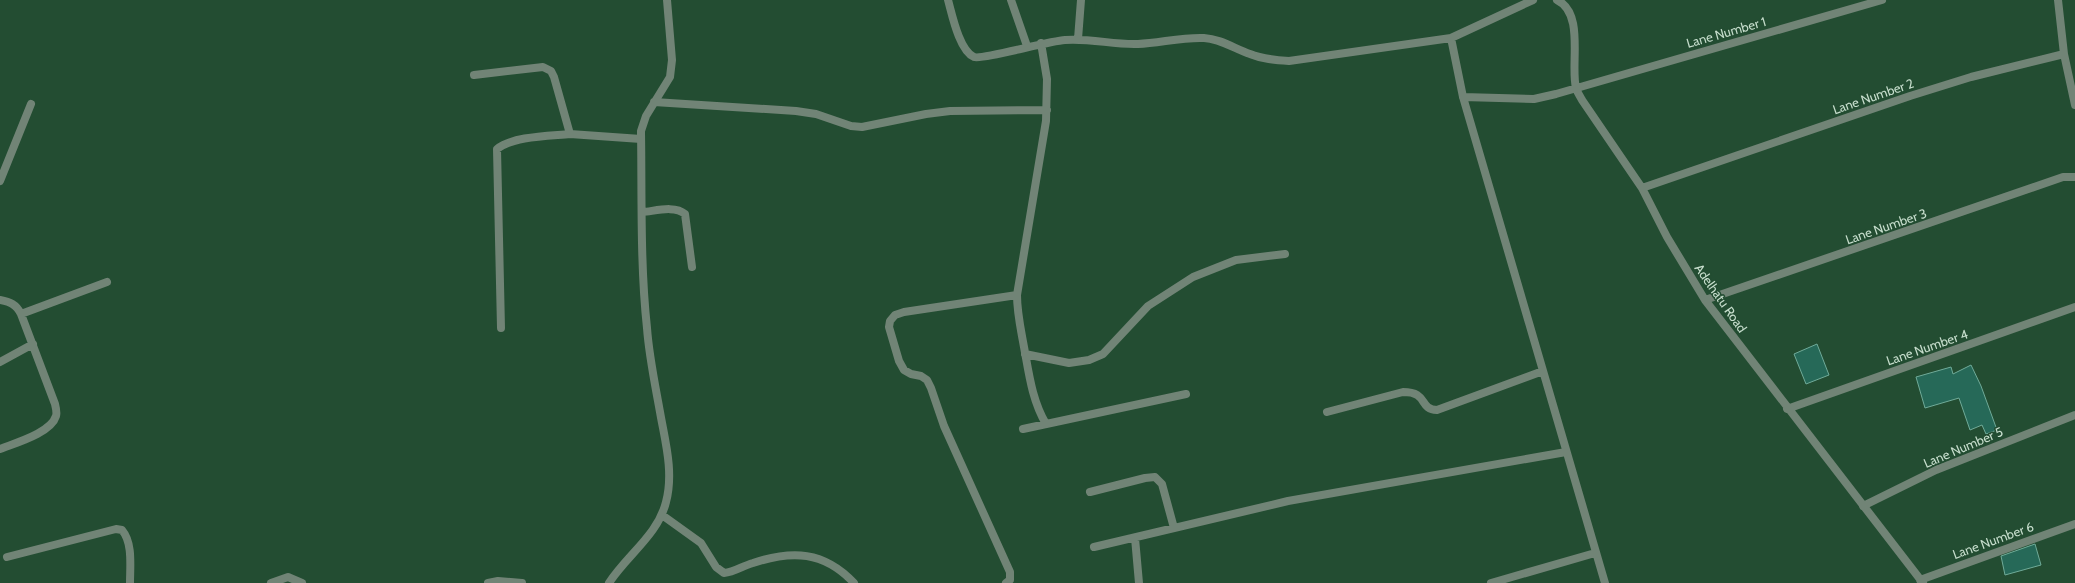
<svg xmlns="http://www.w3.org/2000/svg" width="2075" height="583" viewBox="0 0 2075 583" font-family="Cabin,sans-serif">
	<rect width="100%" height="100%" fill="#234d32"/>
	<path fill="#266958" stroke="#70ab99" d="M1817,344L1829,375L1806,384L1794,354Z
		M1971,365L1981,386L1997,430L1986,434L1982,425L1970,430L1959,398L1925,408L1916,377L1951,367L1953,374Z
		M2035,544L2041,565L2005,575L2001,556Z"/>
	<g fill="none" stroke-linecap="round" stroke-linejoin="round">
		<path stroke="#718476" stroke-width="8" d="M948,0C952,14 959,50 974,57C982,60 1048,41 1065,40C1090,38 1114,45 1138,44C1160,43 1182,37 1204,38C1221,39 1235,49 1250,54C1262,59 1275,60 1289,61L1451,38L1533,0
			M1011,0L1027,46
			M1557,0C1585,13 1570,65 1576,88C1577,92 1580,96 1582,100L1642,188L1667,237L1705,300L1923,583
			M1451,38L1463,97L1605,583
			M1078,39L1081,0
			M1041,43L1047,79L1046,121L1017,295C1017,313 1021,330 1024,347C1029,374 1032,400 1046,424
			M2064,54L2075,105
			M474,75L543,67L551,71L554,77L570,134L641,139
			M1463,97L1534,99L1556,94L1882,0
			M654,102L796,111L816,114L851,126L862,127L926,114L950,111L1047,110
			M0,181L31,104
			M1642,188L1910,96L1971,77L2064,54L2058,0
			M643,212C655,211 675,205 685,214L692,267
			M0,300C10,302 16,304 21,314L55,404C56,408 57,413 56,416C51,433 15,443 0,449
			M1705,300L2063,177H2075
			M21,314L107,282
			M501,328L497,149C513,136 550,136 570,134
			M1025,354L1069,363L1089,360L1103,354L1148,306L1193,277L1236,260L1285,254
			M0,362L33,344
			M1787,409L2075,307
			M1327,412L1403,392C1429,392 1418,409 1437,410L1543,371
			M1023,429L1186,394
			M1090,492L1145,478L1155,477L1162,484L1174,528
			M1863,506L1936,470L2075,415
			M662,515L701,543L716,567L724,573C735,572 742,566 753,563C792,550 824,551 854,583
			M1135,538L1139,583
			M1094,547L1288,501L1566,452
			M7,557L116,529L122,530C133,543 130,566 130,583
			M1920,580L2075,524
			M271,583L288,577L302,583
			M488,583L498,581L522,583
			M609,583C627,555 658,535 666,502C674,472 665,441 660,412C655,384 649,356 647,328C640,263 642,196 641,131L646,116L670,77L672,60L667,0
			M1006,583L1010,580V572L944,426L931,388L927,380L921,376L911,374L904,370L899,361L889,327L890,321L895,315L904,312L1017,295
			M1491,583L1595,553"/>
	</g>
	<g text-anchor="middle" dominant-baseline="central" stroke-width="3" stroke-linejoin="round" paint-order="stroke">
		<g font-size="13" fill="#c6ddcc" stroke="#234d32">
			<text transform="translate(1726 32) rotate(-16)">Lane Number 1</text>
			<text transform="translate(1873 96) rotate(-19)">Lane Number 2</text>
			<text transform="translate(1886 226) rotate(-19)">Lane Number 3</text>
			<text transform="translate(1721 298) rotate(55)">Adelhatu Road</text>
			<text transform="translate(1927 347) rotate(-19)">Lane Number 4</text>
			<text transform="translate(1963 447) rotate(-23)">Lane Number 5</text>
			<text transform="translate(1993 540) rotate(-20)">Lane Number 6</text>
		</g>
	</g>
</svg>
